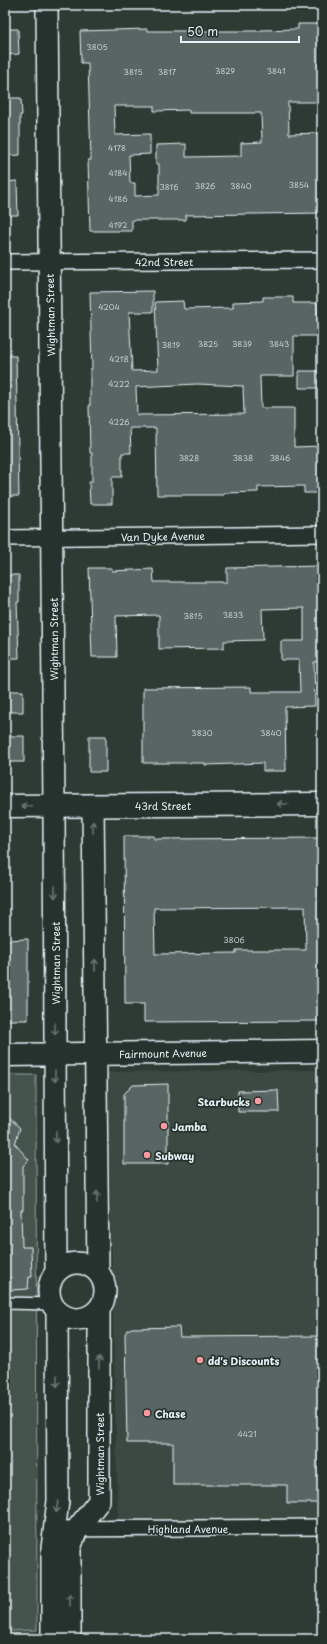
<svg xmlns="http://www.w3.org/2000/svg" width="327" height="1644" viewBox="0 0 327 1644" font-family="'Playpen Sans',sans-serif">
	<rect width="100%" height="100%" fill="#2e3b35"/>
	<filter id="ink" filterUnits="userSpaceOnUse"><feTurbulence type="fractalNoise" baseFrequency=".025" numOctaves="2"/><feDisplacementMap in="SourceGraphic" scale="8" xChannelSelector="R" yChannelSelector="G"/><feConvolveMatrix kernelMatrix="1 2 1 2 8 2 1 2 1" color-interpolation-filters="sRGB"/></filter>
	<g filter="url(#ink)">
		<path fill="#3b4843" d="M322,1070V1519L118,1520L107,1072Z
			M37,1630V1639H5V1631Z"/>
		<path fill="#45524e" stroke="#96a2a3" d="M5,1075H36L37,1630L5,1631Z"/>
		<path fill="#596563" stroke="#e8f1f8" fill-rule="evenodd" d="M298,24H322V102H288L289,134L322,133V213L186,215V220H132V231H90L88,160H91L88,63H81L80,31L147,29V31H261V30L298,29ZM114,106H154V111L189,110V113H261L262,142L241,143V156L186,157V144L156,145V164H159V195L135,196V183H130L129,155L150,154V134L115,135Z
			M5,29H18L19,54L5,55Z
			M5,98H21L22,115H20V155L5,156Z
			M17,181L18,215H5V182Z
			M153,291V312H129L132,371L158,370L155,302L183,301L184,309L233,308V302L263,301V297H293V303H317L318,336H294V376H260L261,408H294V447L322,446V493H304V486L258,487V492L224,493V495H157L156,428H130L131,453H122V477H112V504H90L89,482H92V453H90L89,406H90V369H92L90,292ZM197,384L243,386L244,414L137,415L136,387Z
			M5,356H16L19,496H5Z
			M299,371H320V388H299Z
			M321,566L322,662H314L315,706L285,707L286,771H263V763L205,765V763H143V688L251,687V692H300L299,660H281V641H304V608L262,609L263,640L224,641V648L159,649V615L116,616L117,657H92L89,568H112V571L153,569L154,582H227V568Z
			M5,575H19V602H17L19,658H5Z
			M5,691H23V712H5Z
			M5,736H24V762H5Z
			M89,736H106V772H89Z
			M124,836H154V839L322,838V1021L144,1022V1004H125ZM305,907L306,950H236V953L155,954L154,908Z
			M28,939V1020H5V940Z
			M168,1084V1164H124V1094L133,1085Z
			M278,1090L279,1112H238V1091Z
			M5,1114L20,1128L15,1144L29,1160L23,1166V1210H21L22,1247H31L32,1277H29L28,1289L11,1290V1278H5Z
			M179,1327L180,1337L322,1336V1503H287V1485H173V1443H127L125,1334L127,1330L132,1328Z"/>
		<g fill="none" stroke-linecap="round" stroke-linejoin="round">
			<defs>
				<path id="pedestrian" d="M5,1303L52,1304"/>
				<path id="minor" d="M5,262L322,260
					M5,538L322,534
					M54,1529L322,1527"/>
				<path id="secondary" d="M47,5L54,806L56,1272
					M93,806L98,1272
					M49 1291a28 28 0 1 1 56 0a28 28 0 1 1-56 0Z
					M52,1639V1548L58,1501L57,1311
					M70,1639V1548L77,1529L99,1501V1309"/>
				<path id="primary" d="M5,806L322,804
					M5,1055L322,1051"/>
			</defs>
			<use href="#pedestrian" stroke="#e8f1f8" stroke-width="14"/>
			<use href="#minor" stroke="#e8f1f8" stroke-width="18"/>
			<use href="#secondary" stroke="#e8f1f8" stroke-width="24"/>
			<use href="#primary" stroke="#e8f1f8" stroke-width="25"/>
			<use href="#pedestrian" stroke="#26332d" stroke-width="11"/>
			<use href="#minor" stroke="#26332d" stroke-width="15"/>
			<use href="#secondary" stroke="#26332d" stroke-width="21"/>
			<use href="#primary" stroke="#26332d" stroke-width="22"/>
		</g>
		<defs><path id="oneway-shaft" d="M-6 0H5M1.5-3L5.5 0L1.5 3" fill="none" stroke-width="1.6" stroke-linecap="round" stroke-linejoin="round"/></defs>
		<g stroke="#6a7674">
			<use href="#oneway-shaft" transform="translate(283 804) rotate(180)"/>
			<use href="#oneway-shaft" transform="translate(27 806) rotate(180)"/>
			<use href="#oneway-shaft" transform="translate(93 827) rotate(-90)"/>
			<use href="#oneway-shaft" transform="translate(55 892) rotate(90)"/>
			<use href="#oneway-shaft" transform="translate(95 965) rotate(-91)"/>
			<use href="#oneway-shaft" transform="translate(55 1029) rotate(90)"/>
			<use href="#oneway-shaft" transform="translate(55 1076) rotate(90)"/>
			<use href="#oneway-shaft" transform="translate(56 1137) rotate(90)"/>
			<use href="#oneway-shaft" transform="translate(97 1197) rotate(-90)"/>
			<use href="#oneway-shaft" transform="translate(99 1362) rotate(-90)"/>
			<use href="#oneway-shaft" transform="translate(57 1381) rotate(90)"/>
			<use href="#oneway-shaft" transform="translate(57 1507) rotate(98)"/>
			<use href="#oneway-shaft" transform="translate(70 1600) rotate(-90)"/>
		</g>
	</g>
	<g fill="#ff9aa2" stroke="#26332d" stroke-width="1.5">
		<circle cx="258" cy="1101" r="4"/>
		<circle cx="164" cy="1126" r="4"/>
		<circle cx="147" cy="1155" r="4"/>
		<circle cx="200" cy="1360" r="4"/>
		<circle cx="147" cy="1413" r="4"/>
	</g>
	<g text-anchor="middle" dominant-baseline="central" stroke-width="3.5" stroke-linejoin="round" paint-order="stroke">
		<g font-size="8" fill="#c4ced3">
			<text x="97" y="47">3805</text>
			<text x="225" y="71">3829</text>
			<text x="276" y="71">3841</text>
			<text x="133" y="72">3815</text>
			<text x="167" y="72">3817</text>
			<text x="117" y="148">4178</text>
			<text x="118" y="173">4184</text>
			<text x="299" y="185">3854</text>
			<text x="205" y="186">3826</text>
			<text x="241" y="186">3840</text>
			<text x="169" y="187">3816</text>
			<text x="118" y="199">4186</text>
			<text x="118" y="225">4192</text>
			<text x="109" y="307">4204</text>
			<text x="208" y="344">3825</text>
			<text x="242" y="344">3839</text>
			<text x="279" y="344">3843</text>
			<text x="171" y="345">3819</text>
			<text x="119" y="359">4218</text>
			<text x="119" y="384">4222</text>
			<text x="119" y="422">4226</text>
			<text x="189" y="458">3828</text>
			<text x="243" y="458">3838</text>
			<text x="280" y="458">3846</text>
			<text x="233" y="615">3833</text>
			<text x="193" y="616">3815</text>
			<text x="202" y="733">3830</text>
			<text x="271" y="733">3840</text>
			<text x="234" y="940">3806</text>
			<text x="247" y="1434">4421</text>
		</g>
		<g font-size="10" fill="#e8f1f8" stroke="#26332d">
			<text x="164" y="261">42nd Street</text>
			<text transform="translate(50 315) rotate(-91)">Wightman Street</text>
			<text transform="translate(163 536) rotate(-1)">Van Dyke Avenue</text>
			<text transform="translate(53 639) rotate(-90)">Wightman Street</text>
			<text x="163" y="805">43rd Street</text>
			<text transform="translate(55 963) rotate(-90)">Wightman Street</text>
			<text transform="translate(163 1053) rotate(-1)">Fairmount Avenue</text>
			<text transform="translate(99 1454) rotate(-90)">Wightman Street</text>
			<text x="188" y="1528">Highland Avenue</text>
		</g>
		<g font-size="10" font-weight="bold" fill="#e8f1f8" stroke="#26332d" text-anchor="start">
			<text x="250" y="1101" text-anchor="end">Starbucks</text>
			<text x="172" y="1126">Jamba</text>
			<text x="155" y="1155">Subway</text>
			<text x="208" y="1360">dd's Discounts</text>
			<text x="155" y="1413">Chase</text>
		</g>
	</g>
	<rect width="327" height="1644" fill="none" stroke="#26332d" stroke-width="20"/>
	<rect x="10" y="10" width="307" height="1624" fill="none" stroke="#e8f1f8" stroke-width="1.5" filter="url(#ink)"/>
	<path d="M181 36v6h118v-6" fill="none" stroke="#e8f1f8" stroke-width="2"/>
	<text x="187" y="36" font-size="12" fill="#e8f1f8" stroke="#26332d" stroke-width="3" paint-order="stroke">50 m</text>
</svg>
